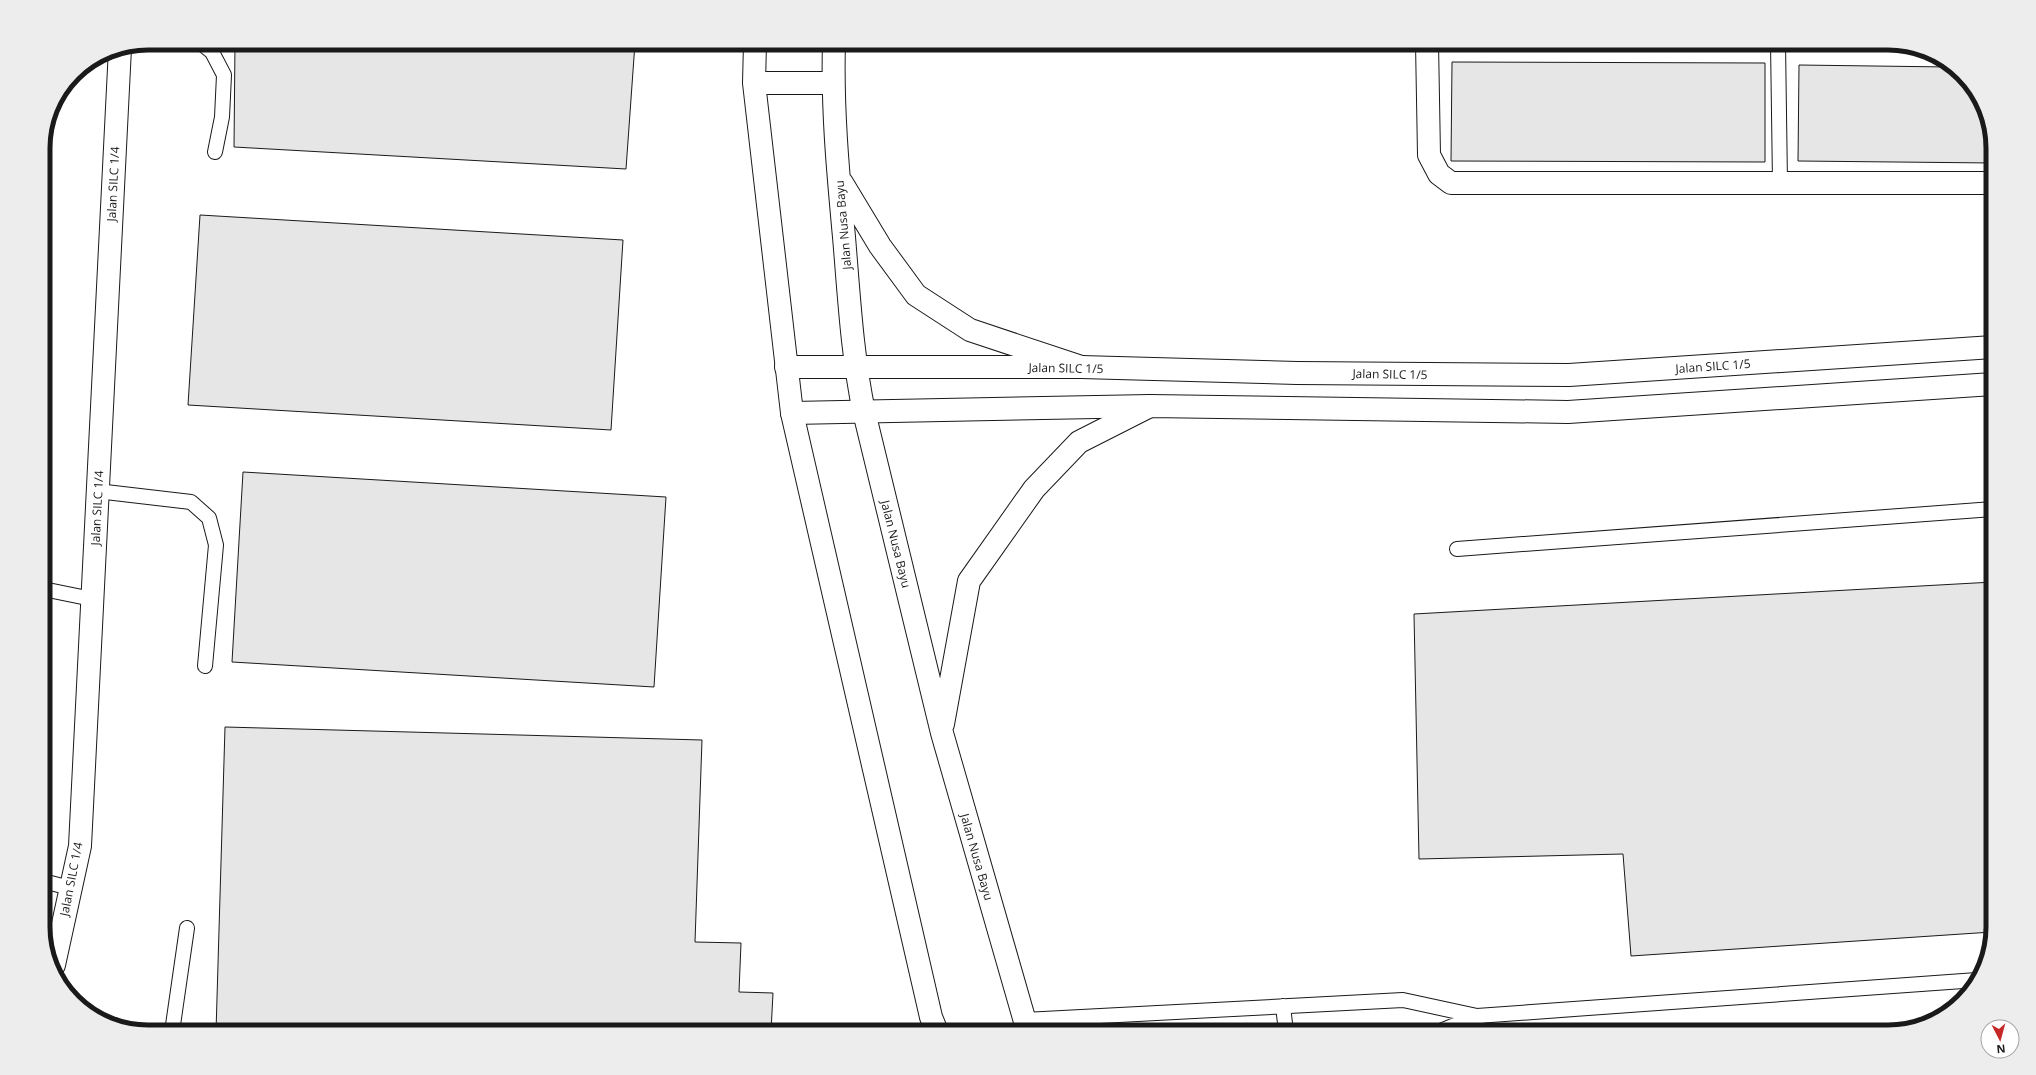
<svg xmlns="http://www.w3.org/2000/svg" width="2036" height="1075" viewBox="0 0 2036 1075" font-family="'Open Sans',sans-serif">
	<rect width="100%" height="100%" fill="#fff"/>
	<path fill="#e6e6e6" stroke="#1a1a1a" d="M235,43H635L626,169L234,147Z
		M1452,62L1765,63V162L1451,161Z
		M1799,65L1949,67L1976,90L1993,141V163L1798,161Z
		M200,215L623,240L611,430L188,405Z
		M243,472L666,497L654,687L232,662Z
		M1993,582L1992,932L1631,956L1623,854L1419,859L1414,614Z
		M225,727L702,740L695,942L741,943L739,992L773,993L771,1032H216Z"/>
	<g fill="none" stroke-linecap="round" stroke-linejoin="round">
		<defs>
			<path id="service" d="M201,43L212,52L224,75L222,117L215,152
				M1778,43L1780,183
				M97,491L191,502L209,518L216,545L205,666
				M1457,549L1993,509
				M43,589L92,599
				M43,881L70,888
				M1283,1006L1286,1032
				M1477,1016L1478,1032
				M1024,1020L1403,1000L1477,1016L1977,980
				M172,1032L187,928
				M1438,1032L1477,1016"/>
			<path id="minor" d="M1427,43L1429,155L1439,174L1451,183H1993
				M54,965L80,846L120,48"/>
			<path id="tertiary" d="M786,367H1081L1297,373L1569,375L1993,347
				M792,413L1150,406L1568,412L1993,384"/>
			<path id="secondary" d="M755,43L754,83L792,413L931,1017L937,1032
				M834,43C832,108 838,172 844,237C849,296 852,354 864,412L942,733L1028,1032
				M754,83H833
				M842,183L880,246L916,295L970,330L1081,367
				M943,724L969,581L1034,489L1079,442L1150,406"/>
		</defs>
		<use href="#service" stroke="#1a1a1a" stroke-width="16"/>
		<use href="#minor" stroke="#1a1a1a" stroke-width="24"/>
		<use href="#tertiary" stroke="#1a1a1a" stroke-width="24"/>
		<use href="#secondary" stroke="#1a1a1a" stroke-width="24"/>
		<use href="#service" stroke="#fff" stroke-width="14"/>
		<use href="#minor" stroke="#fff" stroke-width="22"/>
		<use href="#tertiary" stroke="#fff" stroke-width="22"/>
		<use href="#secondary" stroke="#fff" stroke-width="22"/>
	</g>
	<g text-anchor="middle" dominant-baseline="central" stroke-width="3" stroke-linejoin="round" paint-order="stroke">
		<g font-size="12" fill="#1a1a1a" stroke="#fff">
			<text transform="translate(113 184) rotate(-87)">Jalan SILC 1/4</text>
			<text transform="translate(843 225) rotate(-95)">Jalan Nusa Bayu</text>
			<text transform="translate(1713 366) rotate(-4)">Jalan SILC 1/5</text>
			<text transform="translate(1066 368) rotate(1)">Jalan SILC 1/5</text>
			<text transform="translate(1390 374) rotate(1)">Jalan SILC 1/5</text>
			<text transform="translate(97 508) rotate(-87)">Jalan SILC 1/4</text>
			<text transform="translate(896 544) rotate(76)">Jalan Nusa Bayu</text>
			<text transform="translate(977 857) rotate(74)">Jalan Nusa Bayu</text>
			<text transform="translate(71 879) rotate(-79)">Jalan SILC 1/4</text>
		</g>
	</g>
	<path d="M0 0H2036V1075H0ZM148 50H1888A98 98 0 0 1 1986 148V927A98 98 0 0 1 1888 1025H148A98 98 0 0 1 50 927V148A98 98 0 0 1 148 50Z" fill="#ededed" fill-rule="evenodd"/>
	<path fill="none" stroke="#1a1a1a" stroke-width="5" d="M148 50H1888A98 98 0 0 1 1986 148V927A98 98 0 0 1 1888 1025H148A98 98 0 0 1 50 927V148A98 98 0 0 1 148 50Z"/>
	<g transform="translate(2000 1039) rotate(174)"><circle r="19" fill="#ffffff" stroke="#a3a3a3"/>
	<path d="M0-3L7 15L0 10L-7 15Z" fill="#c62828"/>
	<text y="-6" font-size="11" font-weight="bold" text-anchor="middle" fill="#1a1a1a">N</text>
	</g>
</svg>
